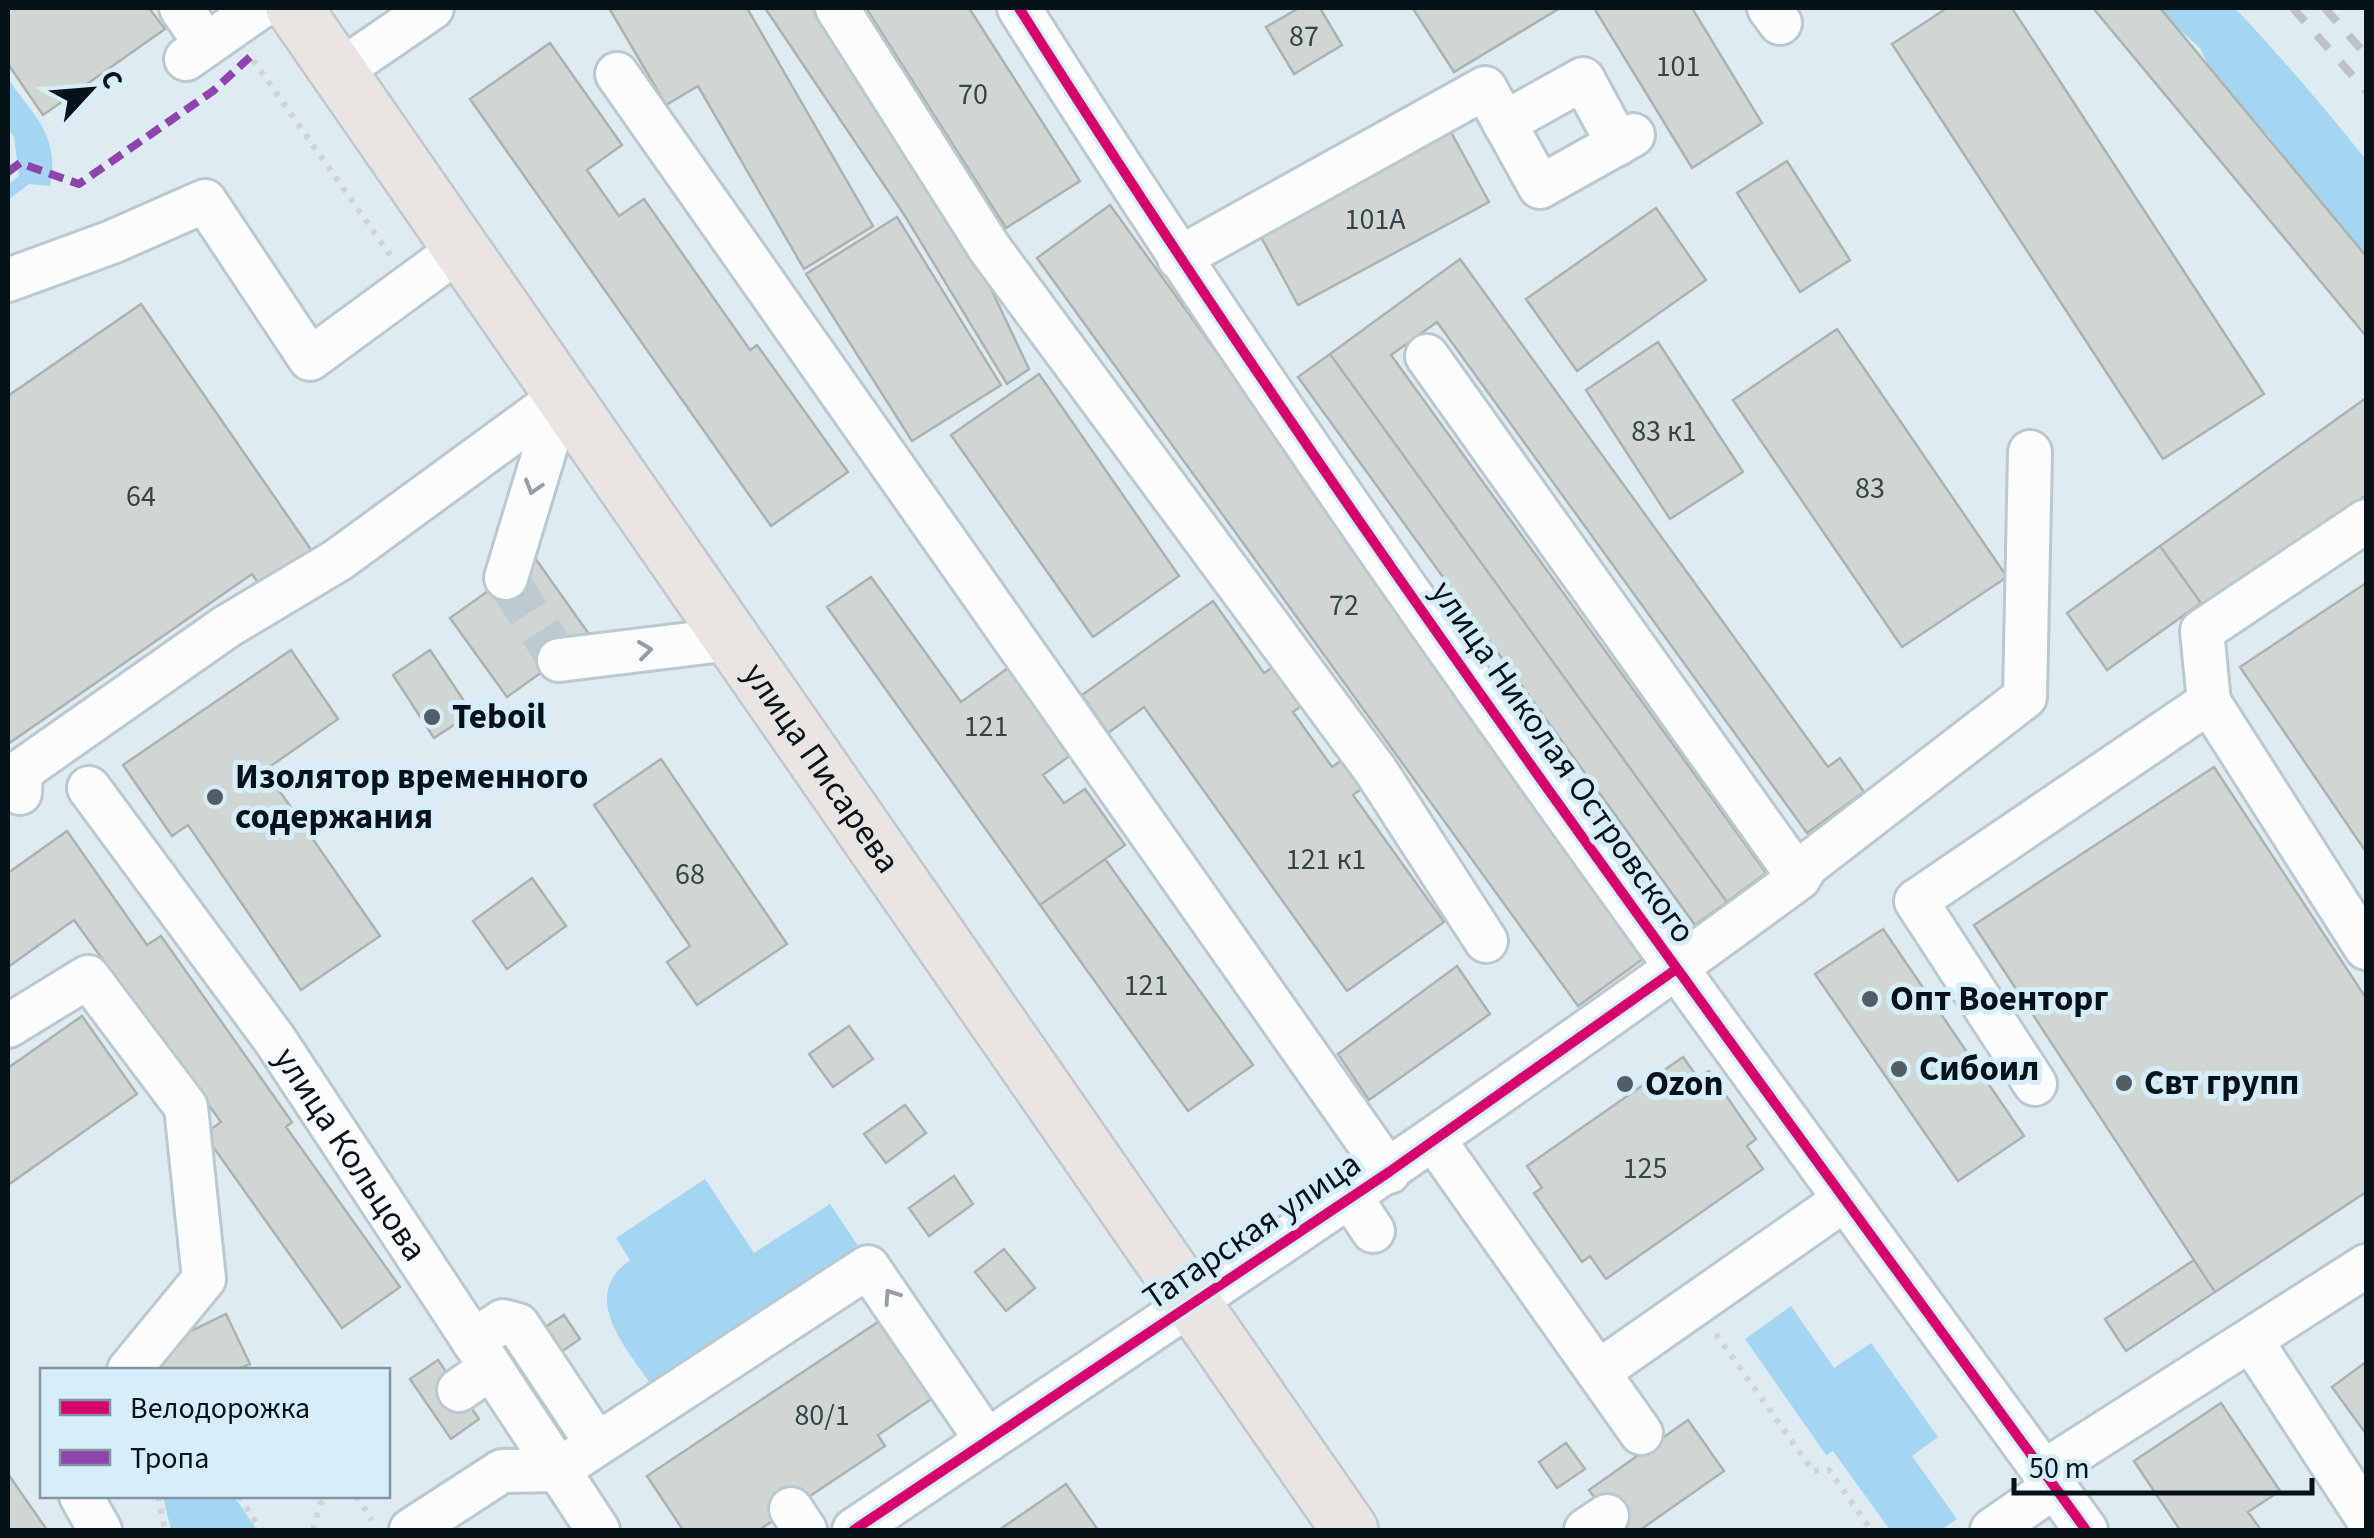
<svg xmlns="http://www.w3.org/2000/svg" width="2374" height="1538" viewBox="0 0 2374 1538" font-family="'Source Sans 3',sans-serif">
	<rect width="100%" height="100%" fill="#deebf2"/>
	<path fill="#a4d6f1" d="M2155,8H2235C2281,57 2324,107 2366,160V255L2320,209L2268,135L2247,121L2220,90L2200,48Z
		M8,79C36,118 60,137 50,186L29,184L8,200V185L19,176L14,136L8,130Z
		M705,1179L754,1253L830,1204L859,1247L652,1386C627,1349 578,1297 630,1260L616,1238Z
		M1791,1306L1834,1368L1871,1343L1938,1437L1912,1456L1957,1519L1941,1530H1890L1833,1451L1826,1455L1745,1339Z
		M163,1496H234L257,1530H171Z"/>
	<path fill="#d0d7d3" stroke="#acb3af" stroke-width="2.5" d="M8,8H149L165,29L43,115L8,64Z
		M609,8H747L873,226L804,269L698,86L666,105Z
		M765,8H815L976,257L1029,369L1007,384L905,216Z
		M866,8H969L1080,181L1006,228Z
		M1299,8H1320L1342,45L1294,74L1266,27Z
		M1417,8H1560L1454,72L1414,10Z
		M1594,8H1692L1762,123L1692,168Z
		M1947,8H2012L2264,394L2163,459L1892,44Z
		M2093,8H2160L2366,256V336Z
		M550,43L622,145L587,170L619,216L644,199L750,350L757,345L848,472L771,526L470,99Z
		M1451,132L1489,202L1298,305L1260,235Z
		M1787,161L1850,260L1800,292L1737,193Z
		M1110,205L1651,953L1578,1006L1037,258Z
		M1656,208L1706,280L1577,371L1526,299Z
		M897,217L1001,385L912,441L806,274Z
		M1460,259L1828,767L1840,758L1864,792L1807,833L1437,322L1391,355L1766,873L1727,902L1330,354Z
		M141,304L314,554L263,590L252,574L8,744V396Z
		M1837,329L2007,577L1902,647L1733,400Z
		M1658,342L1743,472L1670,519L1586,390Z
		M1330,354L1727,902L1695,925L1298,377Z
		M1039,374L1179,576L1093,637L951,435Z
		M2366,398V495L2206,610L2160,546Z
		M2160,546L2201,603L2107,670L2067,613Z
		M535,558L591,637L507,697L450,618Z
		M871,577L961,702L1015,663L1078,750L1043,775L1064,803L1085,789L1125,845L1040,905L827,607Z
		M2366,583V852L2240,667Z
		M1213,601L1264,673L1287,657L1315,696L1293,712L1332,767L1351,754L1371,782L1353,795L1444,922L1347,991L1144,707L1108,733L1082,695Z
		M291,650L338,719L265,770L380,936L301,990L188,825L172,836L123,765Z
		M430,650L472,713L434,738L393,675Z
		M661,759L787,944L697,1005L667,962L690,946L594,805Z
		M2214,767L2366,998V1192L2215,1292L1974,925Z
		M67,831L147,945L161,936L292,1122L286,1127L400,1287L342,1328L204,1134L221,1122L74,920L8,967V873Z
		M1105,859L1253,1065L1188,1111L1040,905Z
		M532,878L566,926L507,969L473,921Z
		M1883,929L2024,1136L1958,1181L1815,974Z
		M1457,966L1490,1014L1369,1100L1338,1054Z
		M82,1016L137,1094L8,1185V1068Z
		M849,1026L873,1059L833,1087L809,1054Z
		M1683,1057L1698,1078L1709,1071L1756,1139L1747,1146L1763,1169L1606,1279L1590,1256L1582,1262L1534,1193L1542,1188L1527,1166Z
		M905,1105L926,1133L886,1163L864,1134Z
		M954,1176L973,1204L929,1236L909,1208Z
		M1004,1249L1035,1288L1006,1311L975,1272Z
		M2194,1260L2215,1292L2126,1351L2105,1319Z
		M226,1314L250,1364L236,1370H160L150,1351Z
		M564,1315L580,1339L555,1356L539,1331Z
		M884,1318L936,1396L878,1435L885,1446L759,1530H683L647,1476Z
		M438,1360L479,1419L451,1439L410,1379Z
		M2366,1362V1434L2332,1387Z
		M2221,1403L2280,1491L2248,1512L2261,1530H2180L2134,1461Z
		M1688,1420L1724,1471L1640,1530H1618L1589,1490Z
		M1566,1443L1585,1469L1557,1488L1539,1462Z
		M8,1474L47,1530H8Z
		M1066,1484L1098,1530H999Z"/>
	<g fill="none" stroke-linecap="round" stroke-linejoin="round">
		<path stroke="#bdcad1" stroke-width="42" stroke-dasharray="42 21" stroke-linecap="butt" d="M506,578L559,660"/>
		<defs>
			<g id="minor">
				<path d="M181,8L206,44"/>
				<path d="M837,8L990,249L1376,771L1486,941"/>
				<path d="M1019,8C1349,532 1722,1029 2086,1530"/>
				<path d="M1769,8L1780,23"/>
				<path d="M186,59L259,8"/>
				<path d="M337,73L432,8"/>
				<path d="M617,74L1389,1172"/>
				<path d="M1504,123L1583,79L1618,144"/>
				<path d="M1179,258L1485,88L1540,187L1633,135"/>
				<path d="M8,280L112,242L205,201L310,359L460,249"/>
				<path d="M1427,356L1799,878"/>
				<path d="M506,578L561,397"/>
				<path d="M559,660L731,639"/>
				<path d="M2209,702L2202,631L2366,521"/>
				<path id="s1" d="M89,788L275,1040L598,1530"/>
				<path d="M20,793L21,771L226,627L338,560L561,397"/>
				<path d="M8,1026L88,977L186,1107L204,1279L129,1370"/>
				<path d="M2035,1084L1916,901L2209,702L2366,948"/>
				<path d="M1434,1140L1641,1433"/>
				<path d="M1351,1198L1373,1231"/>
				<path d="M2251,1340L2366,1516"/>
				<path d="M473,1341L503,1321L518,1325L597,1444"/>
				<path d="M1598,1372L1844,1200"/>
				<path d="M459,1390L491,1368"/>
				<path d="M2043,1472L2366,1266"/>
				<path d="M81,1496L100,1530"/>
				<path d="M791,1509L805,1530"/>
				<path d="M411,1530L502,1471L558,1470L868,1267L987,1441"/>
				<path d="M854,1530C1172,1316 1491,1106 1799,878L1807,865L2025,697L2030,452"/>
				<path d="M1586,1530L1607,1516"/>
				<path d="M1992,1530L2054,1487"/>
			</g>
			<g id="major">
				<path id="s2" d="M294,8L1350,1530"/>
			</g>
		</defs>
		<use href="#minor" stroke="#bac8cf" stroke-width="48"/>
		<use href="#major" stroke="#c1c8cc" stroke-width="60"/>
		<path stroke="#d0d4d7" stroke-width="6" stroke-dasharray="5 8" stroke-linecap="butt" d="M253,60L390,255
			M1716,1334L1813,1471L1829,1470L1871,1530
			M158,1496L165,1530
			M239,1496L261,1530
			M356,1496L372,1520
			M313,1530L320,1504L329,1496"/>
		<use href="#minor" stroke="#fafcfd" stroke-width="42"/>
		<use href="#major" stroke="#e9e5e2" stroke-width="55"/>
		<path stroke="#bec2c4" stroke-width="8" stroke-dasharray="18 18" stroke-linecap="butt" d="M2293,8L2366,91
			M2325,8L2366,55"/>
		<path stroke="#8e44ad" stroke-width="8" stroke-dasharray="15 8" stroke-linecap="butt" d="M8,172L20,163L79,184L213,91L250,57"/>
		<defs>
			<path id="cycleway" d="M1019,8C1349,532 1722,1029 2086,1530
				M854,1530L1389,1172L1675,970"/>
		</defs>
		<use href="#cycleway" stroke="#d6edfa" stroke-width="16"/>
		<use href="#cycleway" stroke="#d6006c" stroke-width="10"/>
	</g>
	<defs><path id="oneway-chevron" d="M-2-3.5L2.5 0L-2 3.5" fill="none" stroke-width="1.6" stroke-linecap="round" stroke-linejoin="round" transform="scale(2.5)"/></defs>
	<g stroke="#989ea2">
		<use href="#oneway-chevron" transform="translate(533 487) rotate(107)"/>
		<use href="#oneway-chevron" transform="translate(645 650) rotate(-7)"/>
		<use href="#oneway-chevron" transform="translate(891 1296) rotate(-124)"/>
	</g>
	<g fill="#515e65" stroke="#d6edfa" stroke-width="4">
		<circle cx="432" cy="717" r="10"/>
		<circle cx="215" cy="797" r="10"/>
		<circle cx="1870" cy="999" r="10"/>
		<circle cx="1899" cy="1069" r="10"/>
		<circle cx="2124" cy="1083" r="10"/>
		<circle cx="1625" cy="1084" r="10"/>
	</g>
	<g text-anchor="middle" dominant-baseline="central" stroke-width="10" stroke-linejoin="round" paint-order="stroke">
		<g font-size="30" fill="#384348">
			<text x="1304" y="36">87</text>
			<text x="1678" y="66">101</text>
			<text x="973" y="94">70</text>
			<text x="1375" y="219">101А</text>
			<text x="1664" y="431">83 к1</text>
			<text x="1870" y="488">83</text>
			<text x="141" y="496">64</text>
			<text x="1344" y="605">72</text>
			<text x="986" y="726">121</text>
			<text x="1326" y="859">121 к1</text>
			<text x="690" y="874">68</text>
			<text x="1146" y="985">121</text>
			<text x="1645" y="1168">125</text>
			<text x="822" y="1415">80/1</text>
		</g>
		<g font-size="35" font-weight="bold" fill="#051219" stroke="#d6edfa" text-anchor="start">
			<text x="452" y="717">Teboil</text>
			<text x="235" y="777">Изолятор временного<tspan x="235" dy="40">содержания</tspan></text>
			<text x="1890" y="999">Опт Военторг</text>
			<text x="1919" y="1069">Сибоил</text>
			<text x="2144" y="1083">Свт групп</text>
			<text x="1645" y="1084">Ozon</text>
		</g>
		<g font-size="35" fill="#051219" stroke="#d6edfa">
			<text transform="translate(1563 762) rotate(55)">улица Николая Островского</text>
			<text stroke="none"><textPath href="#s2" startOffset="925">улица Писарева</textPath></text>
			<text stroke="none"><textPath href="#s1" startOffset="450">улица Кольцова</textPath></text>
			<text transform="translate(1252 1231) rotate(-34)">Татарская улица</text>
		</g>
	</g>
	<rect width="2374" height="1538" fill="none" stroke="#051219" stroke-width="20"/>
	<rect x="40" y="1368" width="350" height="130" fill="#d6edfa" stroke="#8295a0" stroke-width="2.5"/>
	<rect x="60" y="1400" width="50" height="15" fill="#d6006c" stroke="#8295a0" stroke-width="2.5"/>
	<text x="130" y="1418" font-size="30" fill="#051219">Велодорожка</text>
	<rect x="60" y="1450" width="50" height="15" fill="#8e44ad" stroke="#8295a0" stroke-width="2.5"/>
	<text x="130" y="1468" font-size="30" fill="#051219">Тропа</text>
	<g transform="translate(90 90) rotate(64)" stroke="#d6edfa" stroke-width="8" paint-order="stroke">
	<path d="M0-8L18 38L0 25L-18 38Z" fill="#051219"/>
	<text y="-15" font-size="28" font-weight="bold" text-anchor="middle" fill="#051219">С</text>
	</g>
	<path d="M2014 1478v15h298v-15" fill="none" stroke="#051219" stroke-width="5"/>
	<text x="2029" y="1478" font-size="30" fill="#051219" stroke="#d6edfa" stroke-width="8" paint-order="stroke">50 m</text>
</svg>
